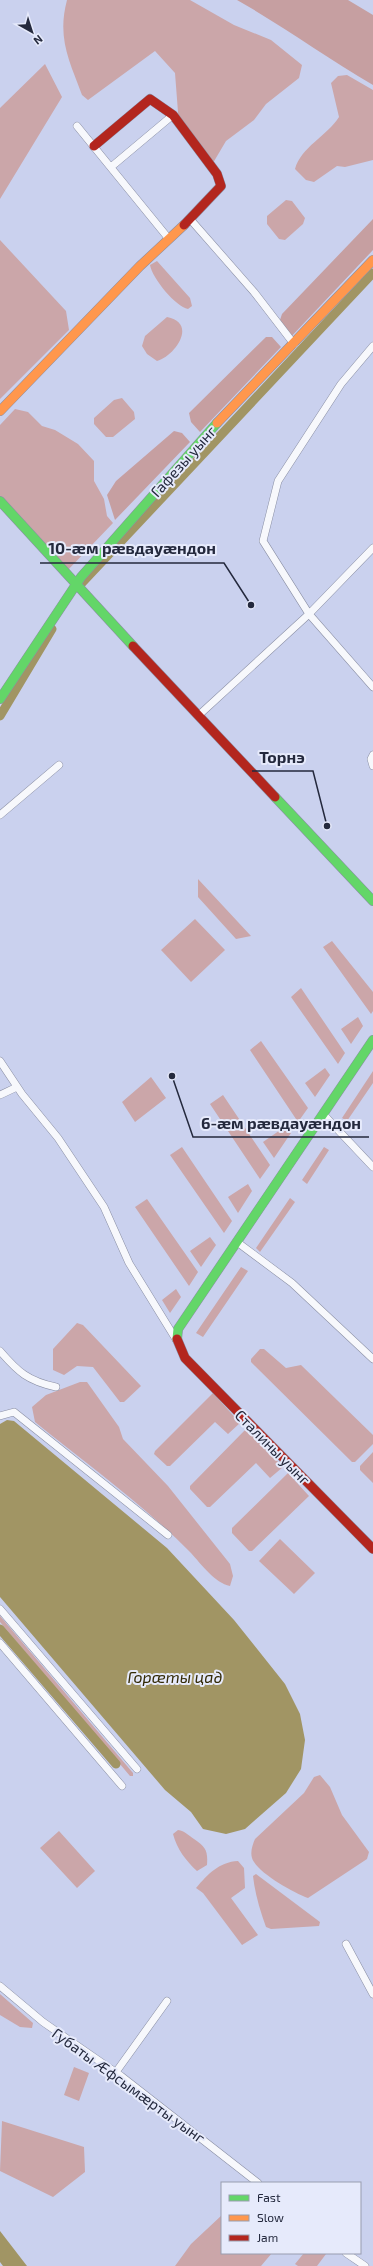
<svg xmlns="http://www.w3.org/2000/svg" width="373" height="2266" viewBox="0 0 373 2266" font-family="'Exo 2',sans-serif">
	<rect width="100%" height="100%" fill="#cad1ee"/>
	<path fill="#cba6a9" d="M67,0H190L234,25L271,40L302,65L299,78L266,104L254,120L226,141L213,163L179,125L175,73L155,51L88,100L82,95C69,60 57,38 67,0Z
		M45,64L62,97L0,199V108Z
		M347,75L373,90V160L345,167L337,166L314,182L306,180L295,169C301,147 327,136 339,117L331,83L338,76Z
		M286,200L292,201L305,218L303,224L285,240L279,239L267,224V216Z
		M0,240L66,311L69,330L0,399Z
		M157,261L190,298L192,306L188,309C176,307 152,278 150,265Z
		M167,317C198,323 175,356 157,361L147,354L142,346L145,336Z
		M122,398L134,412L135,419L113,437H106L94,424V418L114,400Z
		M15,409L28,412L42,426L55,430L78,444L94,461V481L104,499L107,516L113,523L66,572L0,507V425Z
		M198,879L251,936L236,939L198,897Z
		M195,919L225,950L191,982L161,950Z
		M332,941L373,992V1011L371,1014L323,947Z
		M301,988L345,1053L338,1064L291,997Z
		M358,1017L363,1026L351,1044L341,1029Z
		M261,1041L308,1108L298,1122L250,1050Z
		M325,1068L330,1075L315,1097L305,1083Z
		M373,1071V1083L347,1121L342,1118Z
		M151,1077L166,1098L135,1122L122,1102Z
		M223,1095L270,1165L260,1179L210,1104Z
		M286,1126L291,1133L274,1158L263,1142Z
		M182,1147L232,1221L224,1233L170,1155Z
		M324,1147L329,1150L307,1184L302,1180Z
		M248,1184L252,1191L238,1213L228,1197Z
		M290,1198L295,1202L260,1252L256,1248Z
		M147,1199L198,1272L189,1286L135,1207Z
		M210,1237L216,1245L201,1267L190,1251Z
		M241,1267L248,1271L203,1337L196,1333Z
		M176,1289L181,1297L170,1313L162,1300Z
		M77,1323L83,1325L141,1386L124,1402H120L93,1367L77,1366L64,1375L53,1370V1349Z
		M260,1349H264L286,1368L301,1365L373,1435V1444L355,1462H352L251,1362V1359Z
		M80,1382H87L119,1427L123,1439L168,1486L230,1564L233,1576L230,1586C215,1583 201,1564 191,1553C144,1505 88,1465 35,1422L32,1407L46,1395Z
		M213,1393L240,1423L228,1434L215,1422L170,1466H167L154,1454L155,1451Z
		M246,1429L283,1467L270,1478L256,1463L210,1507H207L190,1489V1486Z
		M373,1452V1483L360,1470V1466Z
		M288,1473L309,1496L252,1551H249L232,1533V1528Z
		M280,1539L315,1573L294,1594L259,1561Z
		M0,1616L133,1773V1776H130L0,1622Z
		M320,1775L330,1787L342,1815L369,1852L367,1859L308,1898C294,1893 262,1875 254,1862C249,1855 252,1846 255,1839L304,1793L314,1777Z
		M178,1830C185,1831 188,1835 194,1839C206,1847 208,1851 207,1865L197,1871C186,1861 177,1849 173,1834Z
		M59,1831L95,1871L77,1888L40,1848Z
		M238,1861L244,1868L245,1888L231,1898L258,1935L242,1945L203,1893L196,1888C208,1874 219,1862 238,1861Z
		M256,1874L320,1922L319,1926L271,1929L266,1927C260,1910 255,1894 253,1876Z
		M0,1994L33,2023L32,2028L20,2027L0,2015Z
		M74,2067L89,2073L79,2101L64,2095Z
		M2,2121L84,2147L85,2172L53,2197L0,2171Z
		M222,2215V2253H272L261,2266H175L191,2244Z
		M304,2253H324L326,2254L317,2266H298L295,2264Z"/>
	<path fill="#c69fa1" d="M237,0H348L373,15V85C327,58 283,26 237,0Z
		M373,219V250L289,339L278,326L282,314Z
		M266,337H272L281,347L200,432L191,422L189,413Z
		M174,431L182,433L190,442L115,520L107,495L116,481Z"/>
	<path fill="#a19564" d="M7,1420L14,1421L167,1548L234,1620L285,1684L300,1714L305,1740L301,1769L286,1793L245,1829L226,1834L203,1829L191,1812L165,1790L0,1597V1424Z
		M0,2231L27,2266H3L0,2262Z"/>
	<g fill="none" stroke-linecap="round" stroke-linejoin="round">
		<path stroke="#a19564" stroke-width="9" d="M81,584L373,273
			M0,716L52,629
			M0,1629L116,1764"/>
		<defs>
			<path id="street" d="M77,126L169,239
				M111,167L173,115
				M190,219L254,292L294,344
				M373,346L341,384L278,481L263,541L309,614L373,687
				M199,715L309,614L373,548
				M373,755L371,759L373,766
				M0,815L59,765
				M0,1061L22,1094L58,1138L104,1207L129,1263L177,1341
				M0,1095L17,1087
				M323,1114L373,1167
				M237,1242L292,1283L373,1359
				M0,1351C18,1372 28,1381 56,1387
				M0,1416L14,1412L168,1535
				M0,1609L137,1769
				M0,1643L122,1786
				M346,1944L373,1994
				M0,1986L43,2022L121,2076L258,2183
				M116,2072L167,2001
				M346,2253L365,2266"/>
			<path id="fast" d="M0,501L133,646
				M0,699L81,577L217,423
				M275,797L373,901
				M177,1339L178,1329L373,1040"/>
			<path id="slow" d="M0,411L140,266L184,225
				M217,423L373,260"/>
			<path id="jam" d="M94,146L150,99L173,115L217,174L221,186L184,225
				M133,646L275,797
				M177,1339L185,1358L373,1549"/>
		</defs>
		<use href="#street" stroke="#8a8fa4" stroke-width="8"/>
		<use href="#fast" stroke="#8a8fa4" stroke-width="10"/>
		<use href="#slow" stroke="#8a8fa4" stroke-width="10"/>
		<use href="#jam" stroke="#8a8fa4" stroke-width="10"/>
		<use href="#street" stroke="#f7f8fc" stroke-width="7"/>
		<use href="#fast" stroke="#63d668" stroke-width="9"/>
		<use href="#slow" stroke="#ff974d" stroke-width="9"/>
		<use href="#jam" stroke="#b3261e" stroke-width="9"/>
	</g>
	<g text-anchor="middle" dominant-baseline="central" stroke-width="4" stroke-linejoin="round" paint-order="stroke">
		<g font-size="15" fill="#24293d" stroke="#e6eafb">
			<text transform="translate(183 461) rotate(-48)">Гафезы уынг</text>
			<text transform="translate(273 1447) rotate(45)">Сталины уынг</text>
			<text transform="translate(129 2085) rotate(36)">Губаты Æфсымæрты уынг</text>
		</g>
		<g font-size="16" font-style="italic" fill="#332a06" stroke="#e6eafb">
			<text x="175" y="1676">Горӕты цад</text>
		</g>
	</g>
	<path fill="none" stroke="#24293d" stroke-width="1.5" d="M251 605L224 563H40M327 826L313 771H252M172 1076L193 1137H369"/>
	<g fill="#24293d" stroke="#e6eafb" stroke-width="1.5">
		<circle cx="251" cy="605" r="4"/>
		<circle cx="327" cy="826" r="4"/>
		<circle cx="172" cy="1076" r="4"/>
	</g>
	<g font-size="16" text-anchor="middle" font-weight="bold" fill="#24293d" stroke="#e6eafb" stroke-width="4" stroke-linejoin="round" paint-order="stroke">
		<text x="132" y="554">10-æм рӕвдауӕндон</text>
		<text x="282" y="763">Торнэ</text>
		<text x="281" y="1129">6-æм рӕвдауӕндон</text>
	</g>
	<rect x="221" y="2182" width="140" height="72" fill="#e6eafb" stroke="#989daf"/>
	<rect x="229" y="2195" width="20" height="6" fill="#63d668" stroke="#989daf"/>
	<text x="257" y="2202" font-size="12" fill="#24293d">Fast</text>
	<rect x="229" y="2215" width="20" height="6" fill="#ff974d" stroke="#989daf"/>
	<text x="257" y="2222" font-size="12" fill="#24293d">Slow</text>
	<rect x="229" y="2235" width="20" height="6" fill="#b3261e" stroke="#989daf"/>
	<text x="257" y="2242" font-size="12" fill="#24293d">Jam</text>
	<g transform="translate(32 32) rotate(141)" stroke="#e6eafb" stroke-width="3" paint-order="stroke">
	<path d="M0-3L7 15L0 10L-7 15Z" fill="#24293d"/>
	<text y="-6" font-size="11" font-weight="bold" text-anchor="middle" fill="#24293d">N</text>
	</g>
</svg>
